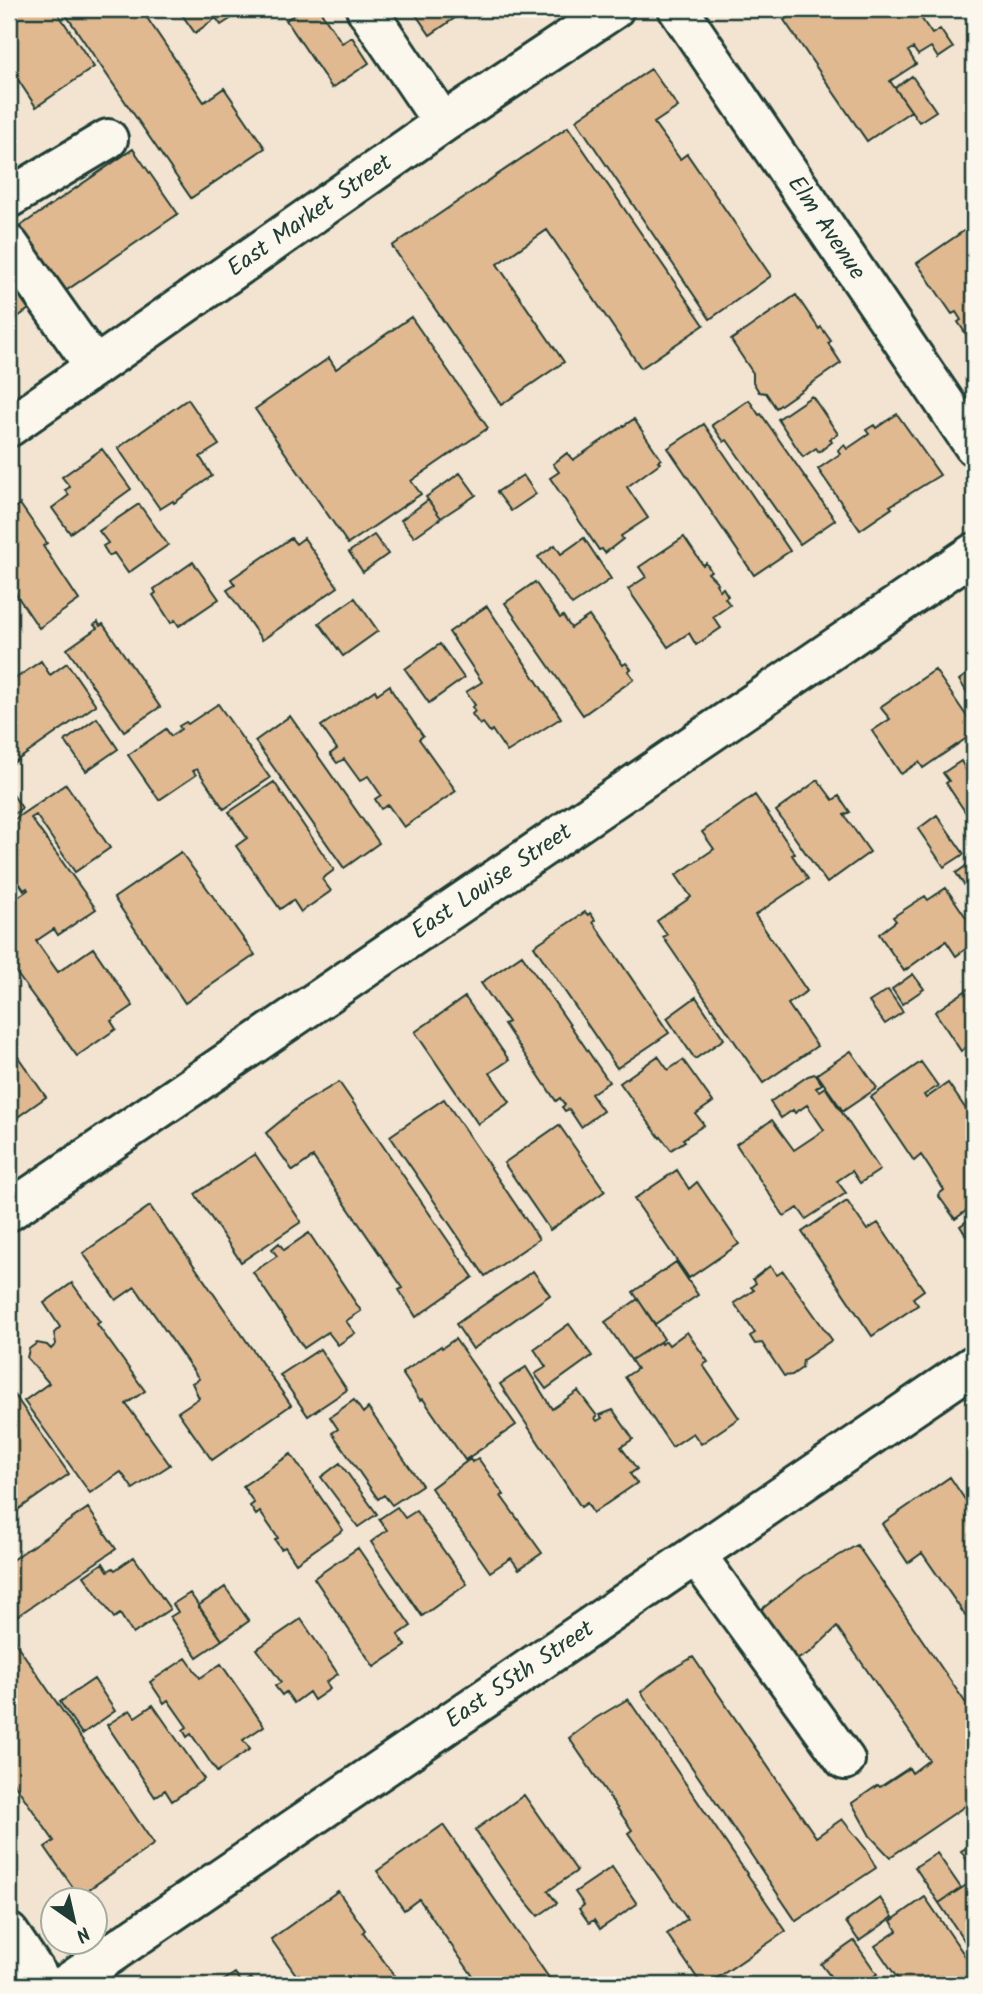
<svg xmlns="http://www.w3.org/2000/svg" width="983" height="1994" viewBox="0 0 983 1994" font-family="Kalam,sans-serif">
	<rect width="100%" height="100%" fill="#f3e4d1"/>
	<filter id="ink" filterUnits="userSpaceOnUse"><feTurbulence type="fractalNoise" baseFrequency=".0143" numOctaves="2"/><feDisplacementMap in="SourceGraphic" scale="14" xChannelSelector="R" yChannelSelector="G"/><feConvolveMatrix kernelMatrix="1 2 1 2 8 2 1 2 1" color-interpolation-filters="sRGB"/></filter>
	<g filter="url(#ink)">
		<path fill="#e1b991" stroke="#1f3d34" stroke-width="2" d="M9,9H55L94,67L36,107L9,66Z
			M62,9H141L204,102L224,88L265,148L191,198Z
			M178,9H246L221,25L216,18L195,33Z
			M303,9H319L342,43L352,37L369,63L332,88L286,20Z
			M412,9H468L430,35Z
			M801,9H915L932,34L940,29L953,48L938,58L931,47L918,55L913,48L908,51L916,64L890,81L911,111L867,141L784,20Z
			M651,69L678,107L654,123L680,159L687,154L771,276L710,319L576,120Z
			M912,76L936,111L919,122L895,88Z
			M568,127L704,325L641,368L547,230L497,264L564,362L501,405L392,246Z
			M133,149L178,214L64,292L19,227Z
			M974,224V346L958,322L961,320L956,312L952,314L917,263Z
			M9,280L29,309L9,323Z
			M796,295L819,329L821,327L831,341L828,343L841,363L776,408L766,393L759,392L753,382V373L731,340Z
			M411,317L488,428L411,481L421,494L348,544L255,409L329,358L336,369Z
			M812,396L838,434L830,439L832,442L819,452L816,448L803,457L778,419Z
			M188,399L219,445L200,457L212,476L174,503L173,501L160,509L118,448Z
			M749,400L759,415L761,414L835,520L800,544L727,440L724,442L712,425Z
			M897,414L940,475L890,506L892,508L860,530L818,469L840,454L838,450L844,445L847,449L869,434L866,430L874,425L876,428Z
			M634,419L661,459L658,461L660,463L627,487L648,518L621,536L623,539L605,553L602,549L599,550L550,478L559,472L553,464L567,453L573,460Z
			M704,424L790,551L754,575L668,448Z
			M102,449L131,489L70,533L52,508L69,495L65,490L70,487L62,477Z
			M460,473L476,495L441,518L426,497Z
			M523,475L536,494L511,511L497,492Z
			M428,500L441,518L414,537L401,520Z
			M20,504L47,543L43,546L79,600L39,628L9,584V512Z
			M139,504L168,545L128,573L114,553L109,556L103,546L108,543L99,531Z
			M374,535L388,554L363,572L349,552Z
			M684,537L703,565L706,563L711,571L708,573L718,583L716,584L720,590L723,588L728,596L725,598L730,605L713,617L721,628L696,645L689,633L668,647L628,589L646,577L639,567Z
			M291,538L296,544L304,538L338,587L262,640L227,590L235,585L231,579Z
			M584,538L611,579L572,605L538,557L555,545L561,554Z
			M193,562L219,599L179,626L175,620L171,623L153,595L156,593L154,589Z
			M535,582L560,618L563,616L571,628L589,616L623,665L626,663L631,669L628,671L634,679L583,715L505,603Z
			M355,598L378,631L343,656L319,623Z
			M487,606L561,718L507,752L492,730L490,732L483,723L480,725L472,714L475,711L472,707L475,705L466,692L482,682L449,632Z
			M98,622L100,626L103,624L160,707L124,731L67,649L97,628L94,625Z
			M440,644L464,678L429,703L405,669Z
			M41,661L50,675L67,663L96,705L9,766V683Z
			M974,669V703L959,680Z
			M935,670L974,727V733L923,768L919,762L901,774L872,731L890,719L880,707Z
			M390,685L392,691L423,736L419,739L456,791L404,827L388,805L381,809L375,799L381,795L368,776L360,781L344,759L337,763L330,754L337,749L321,726L375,690L377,694Z
			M218,704L270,778L224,809L197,769L193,771L196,775L159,800L128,755L166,729L171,736L181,729L179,726L186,722L188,724Z
			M290,716L379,843L344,868L255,741Z
			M97,718L118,749L86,771L65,741Z
			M961,761L966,770L974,765V825L946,783L949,781L943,773Z
			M818,780L833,800L839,796L850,812L844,815L870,852L827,883L776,811Z
			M274,782L334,870L322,879L331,891L301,912L293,900L280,909L236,846L247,838L229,812Z
			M66,784L110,848L75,872L36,815L31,818L96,909L58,935L54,929L36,941L58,972L93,948L133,1006L111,1021L116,1029L77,1056L9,963V913L14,910L9,903L28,890L27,888L24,890L9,868V823Z
			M9,789L22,808L9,818Z
			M755,795L795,854L792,855L808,879L755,915L807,991L788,1004L817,1046L763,1083L663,937L667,935L657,921L691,897L676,875L714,849L702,832Z
			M937,815L964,854L944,867L918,829Z
			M181,852L255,955L185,1003L114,898Z
			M974,860V899L956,873Z
			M946,888L974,929V943L956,956L946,941L904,971L879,934L896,921L893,917L925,896L928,900Z
			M585,912L588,915L590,913L595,920L593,922L669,1033L617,1068L534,946Z
			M522,955L609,1082L591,1094L603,1111L581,1127L569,1109L565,1111L562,1107L565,1105L560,1098L556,1101L504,1024L508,1022L481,983Z
			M913,974L924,989L902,1004L892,989Z
			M974,985V1042L961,1051L935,1012Z
			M888,990L903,1012L885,1024L869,1002Z
			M465,997L509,1060L490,1073L510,1102L478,1124L415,1032Z
			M696,997L724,1039L695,1059L667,1018Z
			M9,1044L46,1097L9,1123Z
			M851,1051L877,1088L843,1111L817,1074Z
			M658,1056L668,1070L683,1060L713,1102L696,1114L704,1125L683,1139L685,1141L671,1150L661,1137L660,1138L620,1083Z
			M921,1062L938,1086L924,1095L926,1098L948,1083L974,1121V1205L955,1219L938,1195L944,1190L921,1155L914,1161L871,1097Z
			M815,1074L822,1084L816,1088L819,1091L825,1087L880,1170L860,1183L852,1171L837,1181L846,1193L806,1219L798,1208L784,1216L736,1144L772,1120L794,1150L824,1130L807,1105L795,1113L793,1110L781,1118L770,1102L808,1076Z
			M339,1082L473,1277L416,1317L399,1290L403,1288L313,1157L293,1171L266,1133L300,1105Z
			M444,1099L539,1239L485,1276L390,1136Z
			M559,1125L605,1191L550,1230L504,1163Z
			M255,1154L301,1222L241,1262L195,1194Z
			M677,1170L689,1189L697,1182L739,1244L689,1278L634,1199Z
			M847,1201L867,1230L878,1223L924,1290L913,1298L918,1305L872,1336L802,1232Z
			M150,1206L170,1235L172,1234L291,1405L212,1460L178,1412L199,1398L192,1383L199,1379L135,1287L116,1300L83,1253Z
			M974,1216V1248L960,1226Z
			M309,1233L361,1311L346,1321L355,1333L338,1345L328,1332L304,1348L253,1272L277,1256L272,1249L279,1243L284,1250Z
			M676,1262L698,1295L655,1324L633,1292Z
			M770,1266L777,1275L783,1271L832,1340L803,1360L802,1368L792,1375L784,1376L762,1343L755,1344L750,1336L755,1333L734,1303L754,1290L751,1287L756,1283L753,1279Z
			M533,1271L550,1295L473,1349L456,1324Z
			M72,1283L100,1322L97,1324L145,1391L126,1404L170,1465L133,1489L121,1472L90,1493L24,1401L49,1383L27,1358L29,1349L37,1343L47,1345L51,1349L56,1344L54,1333L60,1327L44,1303Z
			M638,1299L664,1339L631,1360L605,1322Z
			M569,1324L592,1356L546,1389L535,1374L546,1367L534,1349Z
			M687,1332L708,1362L703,1365L739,1418L701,1444L693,1433L672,1447L625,1377L637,1369L631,1360L660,1342L661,1344L666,1341L669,1345Z
			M455,1339L516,1425L465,1460L423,1399L420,1400L402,1373L441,1346L442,1348Z
			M320,1349L347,1390L308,1416L280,1375Z
			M526,1367L552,1409L578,1391L597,1416L595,1418L597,1421L602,1418L600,1415L613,1410L633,1439L621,1447L637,1469L630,1474L637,1483L593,1513L587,1503L581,1507L500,1384Z
			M9,1387L69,1474L9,1516Z
			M354,1400L363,1413L368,1408L422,1485L392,1505L384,1495L378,1499L332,1433L338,1429L330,1417Z
			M291,1454L343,1530L296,1563L285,1547L281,1549L275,1540L278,1538L260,1512L256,1515L250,1506L254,1503L243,1486Z
			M478,1458L504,1495L501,1496L542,1553L519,1569L511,1558L490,1572L431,1488L470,1459L472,1462Z
			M340,1463L377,1514L358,1527L321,1477Z
			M950,1477L974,1513V1628L922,1553L908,1563L882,1524Z
			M397,1507L405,1518L416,1511L467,1584L422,1616L371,1542L387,1530L379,1519Z
			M88,1508L116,1549L10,1621L9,1562Z
			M857,1545L974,1715V1800L890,1857L870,1836L852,1803L878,1785L880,1787L909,1768L912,1773L929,1760L837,1627L811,1652L787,1665L753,1616L804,1576Z
			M358,1548L411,1626L398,1635L406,1646L374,1667L314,1578Z
			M134,1557L170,1609L133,1634L120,1614L114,1618L84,1576L103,1563L108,1571L113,1568L115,1570Z
			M225,1587L249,1621L222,1640L198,1606Z
			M190,1593L222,1640L197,1657L170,1617L178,1612L173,1604Z
			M301,1619L338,1674L326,1682L330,1689L314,1700L309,1692L294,1703L286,1692L282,1695L275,1686L281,1682L257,1649Z
			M15,1642L154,1844L79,1896L45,1847L54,1841L9,1776V1646Z
			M693,1657L816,1837L842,1819L866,1849L876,1868L796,1921L641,1692L662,1675Z
			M186,1658L200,1678L221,1664L264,1726L243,1740L250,1749L217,1772L191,1734L187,1737L183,1730L187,1727L168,1700L164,1703L150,1682Z
			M94,1679L115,1711L82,1734L60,1702Z
			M628,1699L786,1931L707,1985H702L667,1934L687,1919L628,1833L632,1830L569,1738L596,1718Z
			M153,1705L204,1779L172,1801L165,1790L155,1797L107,1725L130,1710L135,1717Z
			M524,1795L577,1871L548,1891L557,1903L538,1916L514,1887L475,1830Z
			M443,1825L554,1985H479L419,1899L404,1910L377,1871Z
			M974,1843V1871L961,1851Z
			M937,1853L961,1888L939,1903L915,1867Z
			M612,1867L637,1904L600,1929L594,1920L589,1923L579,1909L584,1905L575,1892Z
			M974,1880V1946L970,1949L939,1903Z
			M338,1891L365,1930L363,1932L401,1985H307L299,1974L297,1976L271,1939Z
			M925,1897L974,1969V1985H924L919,1979L909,1985H902L875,1946L897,1931L891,1921Z
			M880,1898L893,1917L859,1941L846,1922Z
			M854,1941L877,1974L861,1985H837L821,1964Z
			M235,1973L243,1984L251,1978L256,1985H217Z"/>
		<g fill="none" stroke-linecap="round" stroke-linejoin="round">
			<defs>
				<path id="minor" d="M366,9L443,123
					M678,9L974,446
					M9,198L108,139
					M9,245L95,367
					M9,427L443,123L614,9
					M9,1211L974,553
					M696,1555L845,1760
					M9,1933L44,1985
					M65,1985L974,1365"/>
			</defs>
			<use href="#minor" stroke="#1f3d34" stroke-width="44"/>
			<use href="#minor" stroke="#fbf7ec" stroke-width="38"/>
		</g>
	</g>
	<g text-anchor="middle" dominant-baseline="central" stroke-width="5" stroke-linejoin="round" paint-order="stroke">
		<g font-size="24" fill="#1f3d34" stroke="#fbf7ec">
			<text transform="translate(310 216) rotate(-35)">East Market Street</text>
			<text transform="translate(826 228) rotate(56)">Elm Avenue</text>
			<text transform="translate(492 882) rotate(-34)">East Louise Street</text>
			<text transform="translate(520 1675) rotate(-34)">East 55th Street</text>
		</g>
	</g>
	<rect width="983" height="1994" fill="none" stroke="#fbf7ec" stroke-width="35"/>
	<rect x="18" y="18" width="948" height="1959" fill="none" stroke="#1f3d34" stroke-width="2.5" filter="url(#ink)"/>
	<g transform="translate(74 1921) rotate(146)"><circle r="33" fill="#fbf7ec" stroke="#a3ada2" stroke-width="2"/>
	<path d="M0-5L12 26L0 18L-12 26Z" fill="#1f3d34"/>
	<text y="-10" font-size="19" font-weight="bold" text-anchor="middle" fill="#1f3d34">N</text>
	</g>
</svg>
